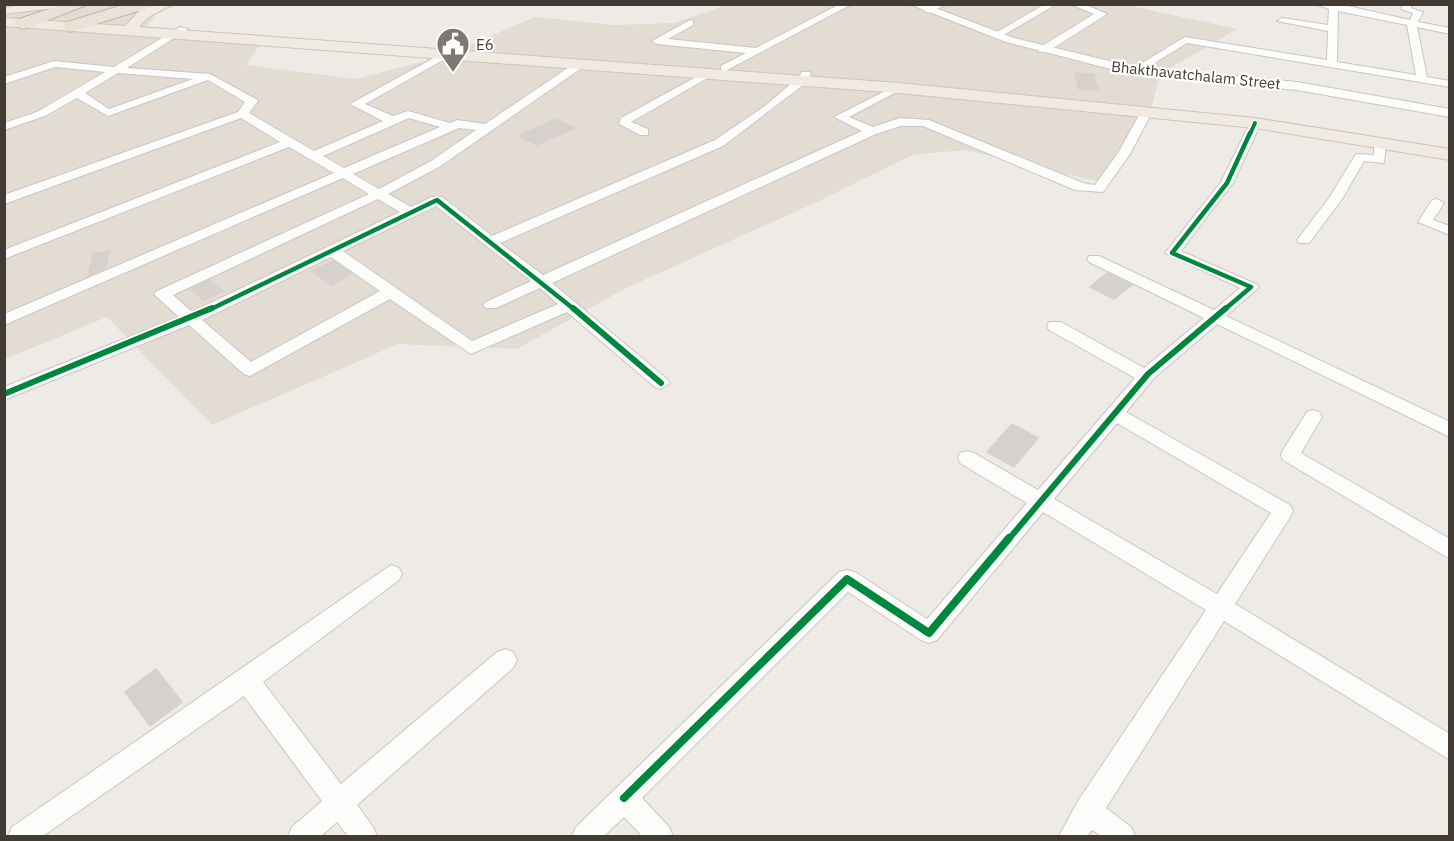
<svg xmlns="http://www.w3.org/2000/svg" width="1454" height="841" viewBox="0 0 1454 841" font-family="'IBM Plex Sans',sans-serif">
	<rect width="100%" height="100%" fill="#eeeae6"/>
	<path fill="#e2dcd3" d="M5,5H163L141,33L262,42L246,65L355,79L441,57L535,17L614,25L674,23L727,5H1127L1237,29L1160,74L1151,109L1108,184L965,150L912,155L819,201L626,288L517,349L398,344L212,425L107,317L5,359Z"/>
	<path fill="#d6d1cd" stroke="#d6d1cc" stroke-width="1.5" d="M1075,73L1093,74L1098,90L1079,89Z
		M555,119L574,128L537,145L519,136Z
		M109,251L105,268L88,276L93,254Z
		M333,261L352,274L331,285L312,271Z
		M1107,273L1132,285L1114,299L1090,287Z
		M210,280L223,291L203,300L191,289Z
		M1012,424L1038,438L1014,467L987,452Z
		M156,669L182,702L150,726L125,692Z"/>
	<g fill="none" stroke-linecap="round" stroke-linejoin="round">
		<defs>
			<path id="minor" d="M840,4H852L725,71L721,70V66L746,53L657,44L652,41L690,20L693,21V25L668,39L756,48Z
				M934,4H947L928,13L923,10Z
				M1045,4H1057L1000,37L992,35Z
				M1070,4H1084L1107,14L1047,52H1039V48L1094,14Z
				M1315,4H1339L1410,20L1413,13L1401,9L1403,4H1412L1411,8L1423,12L1418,22L1450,28V34L1417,27L1427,77L1450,81V87L1187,43L1138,73L1129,71L1185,37L1327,60L1328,31L1277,21L1282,18L1328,25L1329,9ZM1338,11L1407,25L1416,75L1337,62Z
				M180,27L188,29L127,68L210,74L256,99L258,101L249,113L314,151L383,121L350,104L443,53L452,55L365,104L393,116L408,111L450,123L457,120L485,124L575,63H583V67L439,167L388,194L411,207L432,197H442L492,236L715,140L765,106L798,78L802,72H810L811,74L807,82L723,146L500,243L543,275L862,131L834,117L895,86L904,88L849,117L873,127L900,118L929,120L1083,183L1095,185L1118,153L1142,110L1152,112L1130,154L1103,192L1075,190L923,126H901L876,134L552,283L667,379L670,383L661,389L655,387L567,312L471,354L390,299L250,376L244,374L189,325L4,400V387L179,317L157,297L154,294L157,291L369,194L343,178L4,325V314L334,173L289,147L4,259V250L280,142L241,118L4,204V195L238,112L245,102L208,80L108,116L77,98L45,116L4,130V123L37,112L105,72L55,67L4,84V77L54,61L114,67ZM118,73L193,79L109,109L85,93ZM409,118L440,127L344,168L323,156ZM459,128L476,130L431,161L379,189L353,174ZM378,199L400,212L192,312L173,295ZM436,206L531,281L486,302L483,305L486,308H496L540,288L558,304L472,341L343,251ZM331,257L380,291L251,362L202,320Z
				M709,70L718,72L631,122L648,129V135H640L619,124L621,118Z
				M1251,121L1261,123L1233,183L1181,251L1256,284L1259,287L1256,290L1226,316L1450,422V437L1217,324L1154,378L1126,412L1290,505L1293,511L1290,517L1235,604L1450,734V760L1224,621L1106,808L1131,827L1135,836H1101L1092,830L1087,836H1059L1078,801L1206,610L1043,512L937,640L929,643L921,640L848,592L642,798L669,827L673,836H642L624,817L604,836H572L576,827L839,572L847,570L855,572L927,619L1027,503L960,463L958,458L960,453L967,451L974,453L1038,490L1135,378L1049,330L1047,326L1049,322H1061L1144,368L1204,318L1089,262L1087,259L1089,256H1099L1214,310L1240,288L1165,253L1221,182ZM1117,423L1271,513L1217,594L1054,499Z
				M1380,138L1386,142L1384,163L1364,161L1342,199L1309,243H1299L1297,240L1329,198L1356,154L1374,155V142Z
				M1437,199L1444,203L1433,220L1450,226V235L1418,222L1432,200Z
				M1313,410L1319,412L1322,417L1301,453L1450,539V559L1283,460L1281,455L1283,450L1307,412Z
				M391,565L399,568L402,574L399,580L263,682L341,784L497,652L505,649L513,652L517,660L513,668L357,805L373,827L377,836H348L337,822L321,836H288L292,827L322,801L244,696L43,836H8L12,827Z"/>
			<path id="tertiary" d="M909,4H925L1014,38L1134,67L1297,82L1450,109V117L1297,90L1134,75L1006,42Z"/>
			<path id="primary" d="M24,4H62L55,8L4,14V8Z
				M154,4H174L150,16L139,27L899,83L1255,118L1450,149V160L1255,128L899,93L4,26V18L125,26L140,10Z"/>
			<path id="motorway" d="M64,4H89L28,28L22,29L14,24L16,20Z
				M126,4H153L151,7L70,32L62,27L64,23Z"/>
		</defs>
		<use href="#minor" stroke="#cac6c2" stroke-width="2"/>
		<use href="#tertiary" stroke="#cac6c2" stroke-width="2"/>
		<use href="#primary" stroke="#d0c5b4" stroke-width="2"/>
		<use href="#motorway" stroke="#c5b5a2" stroke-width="2"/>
		<use href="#minor" fill="#fcfcfb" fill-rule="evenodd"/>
		<use href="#tertiary" fill="#fcfcfb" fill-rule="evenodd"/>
		<use href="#primary" fill="#f0eae2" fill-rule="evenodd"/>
		<use href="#motorway" fill="#ebe2d7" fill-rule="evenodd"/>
		<defs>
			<path id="cycleway-far3" d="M1250,134L1255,123"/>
			<path id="cycleway-far2" d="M209,310L437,200L575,310
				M1224,310L1251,287L1172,253L1227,183L1250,133"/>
			<path id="cycleway-far1" d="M573,308L661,383
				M4,394L212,308
				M1008,540L1148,374L1226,308"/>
			<path id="cycleway" d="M624,798L847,579L929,633L1009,538"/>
		</defs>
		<use href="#cycleway-far3" stroke="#fff" stroke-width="6"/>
		<use href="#cycleway-far2" stroke="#fff" stroke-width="8"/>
		<use href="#cycleway-far1" stroke="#fff" stroke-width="10"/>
		<use href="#cycleway" stroke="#fff" stroke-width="11"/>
		<use href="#cycleway-far3" stroke="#00873e" stroke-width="4"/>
		<use href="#cycleway-far2" stroke="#00873e" stroke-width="4.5"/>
		<use href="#cycleway-far1" stroke="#00873e" stroke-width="6"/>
		<use href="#cycleway" stroke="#00873e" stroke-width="8"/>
	</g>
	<defs>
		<symbol id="civic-pin" viewBox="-11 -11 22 30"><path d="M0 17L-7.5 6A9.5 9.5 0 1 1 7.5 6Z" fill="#7e7872" stroke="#fff"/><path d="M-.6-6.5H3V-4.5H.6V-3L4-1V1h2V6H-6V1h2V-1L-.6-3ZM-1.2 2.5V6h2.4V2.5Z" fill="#fff"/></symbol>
	</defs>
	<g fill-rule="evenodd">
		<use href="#civic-pin" x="434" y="25" width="38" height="52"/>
	</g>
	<g text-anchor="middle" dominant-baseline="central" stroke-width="4.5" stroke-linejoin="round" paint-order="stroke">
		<g font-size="15" fill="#423b33" stroke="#fff" text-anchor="start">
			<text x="476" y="44">E6</text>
		</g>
		<g font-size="15" fill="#423b33" stroke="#fff">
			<text transform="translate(1196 75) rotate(6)">Bhakthavatchalam Street</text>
		</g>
	</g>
	<rect width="1454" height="841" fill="none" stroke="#423b33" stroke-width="12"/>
</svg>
